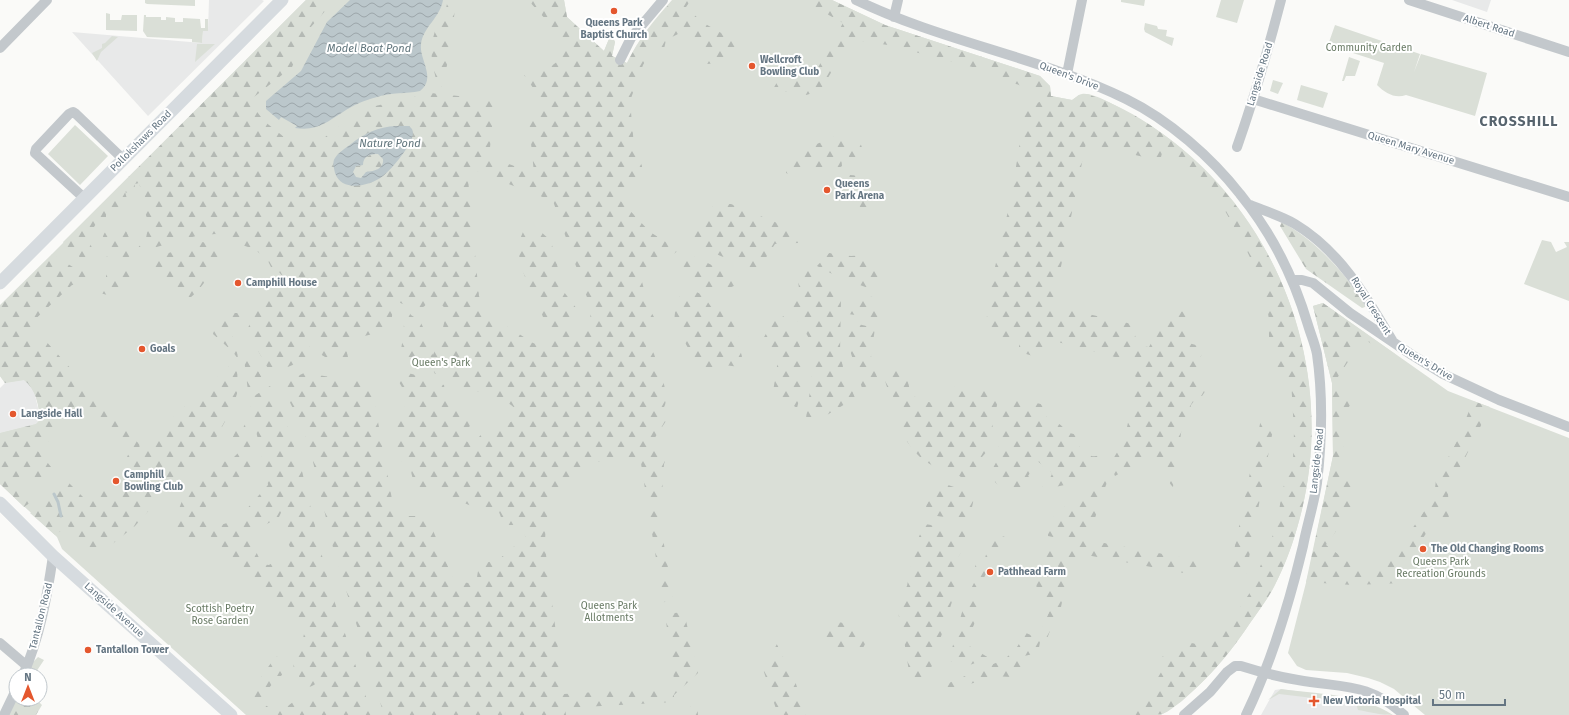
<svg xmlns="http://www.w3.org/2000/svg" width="1569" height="715" viewBox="0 0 1569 715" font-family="'Fira Sans',sans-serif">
	<defs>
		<pattern id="forest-firs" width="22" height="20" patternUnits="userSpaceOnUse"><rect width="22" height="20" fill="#dadfd7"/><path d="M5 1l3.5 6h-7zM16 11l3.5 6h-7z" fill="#b4b9b4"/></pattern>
		<pattern id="water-waves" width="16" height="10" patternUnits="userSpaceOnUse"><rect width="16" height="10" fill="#bbc7cb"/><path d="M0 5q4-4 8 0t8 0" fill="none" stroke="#9ca6aa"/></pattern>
	</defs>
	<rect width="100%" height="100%" fill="#fafaf8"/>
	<path fill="#e8e9e9" d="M209,0H262L264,1L148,116L72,32L202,43L203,31L208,30Z
		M1452,0H1491L1487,12Z
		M24,380L30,385L34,391L39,412L40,420L36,424L0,433V388L5,383Z
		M1281,689L1346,698L1388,715H1261L1275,690Z"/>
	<path fill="#dadfd7" d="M145,0H195V6L147,4L145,3Z
		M306,0H564L567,17L604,51L611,34L615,42L612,56L627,63C638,39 655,19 672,0H832L885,25L1040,76L1050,86L1051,96L1072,100C1076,98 1077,95 1082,94C1093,92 1118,107 1129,113C1270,189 1341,362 1300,517C1294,540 1286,565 1274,586C1268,599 1258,611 1250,623C1226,659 1199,691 1161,715H246L62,549L57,537L0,484V433L36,424L40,420C39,405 36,389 24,380L5,383L0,376L52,254Z
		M1121,0H1145L1144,6L1121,2Z
		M1221,0H1244L1237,23L1216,17Z
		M106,13L110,14V20H121L122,15H137V31L106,30Z
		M144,15H146V17H161V20H166V17L175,18V22H183V18L200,19L201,28H205V19H208V31H203L202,43L192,42V39L147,37L143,31Z
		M1145,23L1157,26L1158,29L1167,30L1166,36L1174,38L1172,46L1145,32L1144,29Z
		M1335,25L1420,54L1414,72L1421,54L1487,73L1475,116L1406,95C1395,99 1385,93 1377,85L1384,63L1328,45Z
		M112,36L118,37L101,52L97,61L92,53L102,48V44L105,43Z
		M197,44H215L195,62Z
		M1349,57L1360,61L1355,76H1346L1344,81H1342Z
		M1273,80L1283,83L1278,94L1270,91Z
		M1301,85L1328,93L1323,108L1297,100Z
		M75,125L108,156L80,185L48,154Z
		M1542,240L1551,242L1556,252L1567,247L1564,242H1569V301L1524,284Z
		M1323,303L1448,391L1569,438V715H1425L1394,689L1380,682L1368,678L1347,673L1306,670L1297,666L1288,653L1309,571L1333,456L1332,383L1313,306Z
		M1281,689C1318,694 1361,694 1393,715C1379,715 1371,712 1358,710L1356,703L1279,694L1268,700Z"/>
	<path fill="url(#forest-firs)" fill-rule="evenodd" d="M306,0H335L310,28L292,67L249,101L264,121L289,141H320L338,127L371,107L431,93L495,100L489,157L534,173L529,123L541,99L524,75L550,67L558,61L560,45L548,22L528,0H564L567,17L604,51L611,34L615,42L612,56L627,63C639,39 655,20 673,0H691L686,7L702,22L737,42L729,62L707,64L694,37L691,34H678L666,40L664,49L653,48L643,65L630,101L634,146L642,166V172L635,186L627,185L621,201L650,232L679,250L641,278L645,293L649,298L650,310L654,317V323L645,337L647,353L653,352L654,354C658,366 673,399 662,410L667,412L668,418L654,439L661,449L668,454L664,464L662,494L656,499L673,596L663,603L640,457C624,458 607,458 592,464C581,468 570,477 563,485C537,516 546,552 550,588C555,623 559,658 564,694L675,687L665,614L684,612L698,673L674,695V702L565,708L566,715H384L332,544L311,453L303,429L281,384L304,373L371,383L395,516H427L454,581L476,584L479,564L498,560L517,544L526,541L523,525H504L499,512C475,509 456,501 437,488L429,490L420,489C414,482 411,477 411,468C407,466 403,464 401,460C394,449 392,421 401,410C404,407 407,405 410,401L399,382L398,372C406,370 434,382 444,385L445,392L449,396L450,401C458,404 457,409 463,412C467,415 470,415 473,419L465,436V440L468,442L479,437L484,431L498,430L512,421L514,417L518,413C512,400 495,400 485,391L471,392L464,395L462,392L458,391L456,385L451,383L447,375L448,372L445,371L441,374H435L430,363C414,363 408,373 400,352C402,350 404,327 404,323C403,320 401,317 400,314L402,310H408L411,315L420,321L423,327L427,344L433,355C437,348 448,316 445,310C444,305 440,304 436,302C433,300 432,298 428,298C427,314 409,308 399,302L395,303C391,310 393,317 391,325L384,327L382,332L351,339L346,348L348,357L332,361L320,354L317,343L311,336L305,335L304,341L312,349L314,356L271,374L247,331C251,321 253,310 262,304C265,291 277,287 283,277L279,272L273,271L267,259L254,249L242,245L229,236L215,234L196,236L135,253L127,258L119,257L107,261L106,259L108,253C104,244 99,240 106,231H113L121,226L124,227C128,234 130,241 134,249H137L146,238L149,223C145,215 142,201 146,193L141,190L139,183L135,184L134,193L130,194L125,192L128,202C122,212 113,206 106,212V220L97,222L88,237L93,251L89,257L80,258L76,251C69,253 66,248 63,242ZM396,126H409L412,129L410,142L403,153L387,173L344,184C335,178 336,168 335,158L337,155L357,140L370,132ZM488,170L493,178L553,201L589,303L591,322L581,335L572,329L567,322L580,313L564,292L551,241L539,230L523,232C509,260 534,291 543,317C546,323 547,331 549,338L544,346L533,343L502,323L484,308L479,296L468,179L470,172Z
		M448,0H456L450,51L444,79L441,88H438L432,62L431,45L435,31L443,20Z
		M802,0H832L885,25L1040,76L1050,86L1051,96L1072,100L1079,95L1087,94C1137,110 1184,146 1219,185C1317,295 1340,452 1275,585C1267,601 1254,617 1244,632C1226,658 1206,680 1182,701C1176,705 1169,712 1162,714C1154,715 1131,715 1121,715L1160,691L1154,684L1163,669L1162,657L1172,650L1191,643L1210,646L1223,632L1249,594L1277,525L1282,491L1293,460L1294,432L1291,379L1272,371L1271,369L1276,349L1269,338V320L1264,286L1244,245L1224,209L1183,165L1166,150L1162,153L1160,161L1086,143L1053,306L1132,324L1138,346L1149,347L1168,312L1190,311L1185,342L1203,347L1195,384L1208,387L1202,396H1198L1191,405L1189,416L1183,420L1173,487C1165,480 1169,467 1162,458H1147L1115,476L1110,464L1124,441L1137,381L1130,361L1050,340L1044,359L1019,352V340L997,336L985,330L992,280L1011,198L1025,110L1048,97L980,69L888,45L861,41L856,42L841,56L820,91L806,95L792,93L790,91L783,92L773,89L779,79L775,75L776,70L798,75L811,80L843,23Z
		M835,136L849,137L860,142L865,156L861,160L855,161L848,156H841L842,166L836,170L815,173V169L811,166L801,179L786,173C787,149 817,146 835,136Z
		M378,154L383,159C384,169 375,171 366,172L361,178L356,177L353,172L356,166L363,165C363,156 370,154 378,154Z
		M850,175L863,176L870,180L874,187V201L866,211L856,204L859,186H850L847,183Z
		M715,204H731L802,233L798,243L775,244L757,271L716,254L683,237Z
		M1282,222C1318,242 1342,271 1366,304L1365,307L1362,308L1306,269L1280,226Z
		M203,242L221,250C213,269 203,291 184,302L145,261L195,244Z
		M829,253L851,256L866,255C881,268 881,272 874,290L840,278L817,266Z
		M52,254L76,269L94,272L89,285H72L30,324L36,331L31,335L38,343L43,338L140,445L139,446L141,448L185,406L192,405V401L229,366L237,368L238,390L233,407L212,445L195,464L175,481L135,526L106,549L88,548L81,545L77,533L41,506L53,490L64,478L86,500L90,499L102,488L112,496L131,478L122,467L130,451L87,405L38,451L56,473L40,483L26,470L11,485L31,502L24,507L0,484V433L36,424L40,420C39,405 36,389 24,380L5,383L0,376V305Z
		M693,256L745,281L727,289L707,293L688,281L681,263Z
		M127,267H134L136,271C133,279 123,282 119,290H115L111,296L100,293L102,284L106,280V273Z
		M805,268L833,287L841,298L840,353L843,367L855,398L827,415L806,418C809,396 816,362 810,341C806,330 796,320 789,310L800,296L797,273Z
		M692,290L703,295L714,311L717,308L722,306C727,310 735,317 736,324C737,326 736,328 736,330C738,338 741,339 738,348C743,355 743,359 740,367L724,365L720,369L701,371L674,323L676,301L682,293Z
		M866,296L879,298L880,313L877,318L848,314C852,304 856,299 866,296Z
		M1323,303L1395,354L1392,357L1364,339L1361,342L1334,383L1338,392L1353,401C1345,413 1333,425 1344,439L1341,474L1348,475L1351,481L1352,509L1326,545L1363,573L1378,572L1401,545L1434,497L1436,480L1457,441L1473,401L1490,407L1466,456L1448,490L1449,524L1435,519L1400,575L1403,583L1353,585L1306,582L1333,456L1332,383L1313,306Z
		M229,313H244L239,326L231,331L237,351L238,359L233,352L213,334L217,318Z
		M781,313C807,348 808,367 797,408L773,392L779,353L770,350L763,339L777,314Z
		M845,321L875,328L871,356L877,377L876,383L862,388L848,344Z
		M245,348L265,383L248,391L244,359Z
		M890,367C895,368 903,370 906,375C909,381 908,388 912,393C914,397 918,399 922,400C937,406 949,402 954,387C959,385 963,386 968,388L969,392C976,386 986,391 994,393L998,400L996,410L992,418L993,432L989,449L982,457L981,465L978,470L971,473L967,478L961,477L950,470H940L923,460L914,451L903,436L898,433L899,426L902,423L900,417L903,413L910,414C899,403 875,384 890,367Z
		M270,386L286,421L302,471L329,585L372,715H269L248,696L262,682L261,677L276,656L282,660L284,672L281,676H276L274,682L262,696L265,705L270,708L278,706L284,709L293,702H299L303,705L305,704L307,694L319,687L320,683L326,678L324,677C315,684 311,690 299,686L300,678L294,669L293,663L295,652L296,647L302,643L306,625L208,534L199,545L178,530L174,522L182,501L179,496L185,488L217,460L229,462L239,452L232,439L242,414L255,463L201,511L217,526L237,520L268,485L249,399ZM286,502L288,513L287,541L296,559L281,557L269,565L262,564L248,535L279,517Z
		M1010,397L1045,405L1047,407C1044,413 1046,416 1050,421C1061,423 1059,424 1067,431C1070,434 1073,433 1076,435L1080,446L1078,452L1082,457L1088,454C1094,459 1101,455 1107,451L1102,464L1089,474L1069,484L1046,489L1043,488L1042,484L1049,480L1052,474L1049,469H1045C1042,465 1038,459 1032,460L1033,462L1031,463L1028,468L1030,473L1028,476L1033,480L1035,484L1032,489L1029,490L1007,489L998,485L995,482L993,468L998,459L997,451L999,445L1002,412L1005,403Z
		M1261,419L1270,421L1274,424L1246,574L1230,570Z
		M1109,477L1103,493L1088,540L1201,561L1200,576L1081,554L1065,570L1068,587L1065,601L1062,602L1060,612L1056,616L1046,641L1040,642L1038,653L1024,656L1023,660L1025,666L1021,672L1016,676L1011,677L992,676L990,680C986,681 972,683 970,684C961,689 956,693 945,694L942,691L944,685L1005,659L1017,647L1026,633L1038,638L1053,603L1037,590L1035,577L1049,548L1063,549L1069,546L1068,540L1048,536C1048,533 1048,529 1048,526C1053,509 1095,487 1109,477Z
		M939,482L975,494L969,520L929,515L926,506Z
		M39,510L65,528L55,535L30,513Z
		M925,524L967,531L960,554L956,560L958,567L956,589L927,681L910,678L904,640L896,603L907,586L915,545Z
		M993,533L1008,538L1002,553L996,551L983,580L973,576L976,563L983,564Z
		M974,583L981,585L977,594L982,605L966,644L989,658L964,667L948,660C958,635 960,607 974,583Z
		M833,621L854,625L866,634V642L862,650C845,654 823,647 823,628Z
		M777,644L796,684L806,715H778L763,669Z
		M38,657L44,660L34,675H26L31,664Z
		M690,696L697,700L698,715H691Z
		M16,699H36L42,705L36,715H8Z"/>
	<path fill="url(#water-waves)" fill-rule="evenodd" d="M350,0H443C440,18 423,27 421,44C419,60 437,78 420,91C406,94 391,92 377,97C365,100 353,105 343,112C325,123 318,131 295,128L297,126L281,117L279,120L266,109V101L301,71L327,22Z
		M396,126H409L412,129C416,138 405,151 399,159C394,165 389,171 383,176C370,186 342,193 335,173C334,168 332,162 335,158C339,152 346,148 351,144C365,133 378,127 396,126ZM378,154L383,159C384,169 375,171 366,172L361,178L356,177L353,172L356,166L363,165C363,156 370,154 378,154Z"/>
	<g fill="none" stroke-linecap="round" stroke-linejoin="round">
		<path stroke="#bbc7cb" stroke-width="3" d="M54,494L58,502L61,516"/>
		<path stroke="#c3c8cc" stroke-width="10" d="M856,0C943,42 1040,57 1126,99C1169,120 1211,157 1240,194C1272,233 1294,278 1308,325C1311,335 1315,344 1317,354C1323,396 1322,440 1317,483C1314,504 1307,525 1303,546C1289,604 1272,661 1246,715
			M1409,0L1569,52
			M894,17L898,0
			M0,48L47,0
			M620,60L631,38L663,0
			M1067,74L1082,0
			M1253,99L1569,197
			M1237,147C1254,99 1268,50 1281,0
			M84,198L35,153L36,149L69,114L73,112L76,114L123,159
			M1250,205C1265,211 1281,216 1295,224C1340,251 1366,296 1392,340
			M1293,280H1302L1313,283L1350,313L1412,355L1443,374L1499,400L1569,427
			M0,643L27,666
			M23,675C40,637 47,597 53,556
			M4,715L16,690
			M1184,715L1210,692L1227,672L1235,666H1241C1260,672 1279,677 1298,680C1341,688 1369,682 1404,715"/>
		<path stroke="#d6dbdf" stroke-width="13" d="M0,283L282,0
			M0,503L53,556L231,715"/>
	</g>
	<g fill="#e4572e" stroke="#fff" stroke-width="1.5">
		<circle cx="614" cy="11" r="4"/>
		<circle cx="752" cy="66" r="4"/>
		<circle cx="827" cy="190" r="4"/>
		<circle cx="238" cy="283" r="4"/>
		<circle cx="142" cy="349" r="4"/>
		<circle cx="13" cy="414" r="4"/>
		<circle cx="116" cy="481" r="4"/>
		<circle cx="1423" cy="549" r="4"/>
		<circle cx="990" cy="572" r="4"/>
		<circle cx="88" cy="650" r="4"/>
		<path d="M1312 695h4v4h4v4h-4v4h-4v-4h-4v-4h4z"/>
	</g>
	<g text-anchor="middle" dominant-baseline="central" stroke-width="4" stroke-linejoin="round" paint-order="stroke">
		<g font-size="10" font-weight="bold" fill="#657683" stroke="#fff" text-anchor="start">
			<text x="614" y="23" text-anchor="middle">Queens Park<tspan x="614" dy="12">Baptist Church</tspan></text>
			<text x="760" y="60">Wellcroft<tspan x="760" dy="12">Bowling Club</tspan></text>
			<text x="835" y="184">Queens<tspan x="835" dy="12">Park Arena</tspan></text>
			<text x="246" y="283">Camphill House</text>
			<text x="150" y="349">Goals</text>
			<text x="21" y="414">Langside Hall</text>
			<text x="124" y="475">Camphill<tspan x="124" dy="12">Bowling Club</tspan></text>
			<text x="1431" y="549">The Old Changing Rooms</text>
			<text x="998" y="572">Pathhead Farm</text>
			<text x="96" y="650">Tantallon Tower</text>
			<text x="1323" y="701">New Victoria Hospital</text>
		</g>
		<g font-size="10" fill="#657683" stroke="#fff">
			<text transform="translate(1489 26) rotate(18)">Albert Road</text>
			<text transform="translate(1260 74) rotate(-73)">Langside Road</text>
			<text transform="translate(1069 76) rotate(21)">Queen's Drive</text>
			<text transform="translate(141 141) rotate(-45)">Pollokshaws Road</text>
			<text transform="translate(1411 148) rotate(17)">Queen Mary Avenue</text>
			<text transform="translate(1371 306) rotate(58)">Royal Crescent</text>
			<text transform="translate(1425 362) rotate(31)">Queen's Drive</text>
			<text transform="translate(1317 461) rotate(-84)">Langside Road</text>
			<text transform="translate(114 610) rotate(42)">Langside Avenue</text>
			<text transform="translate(41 616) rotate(-76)">Tantallon Road</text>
		</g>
		<g font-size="10" fill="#687a64" stroke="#fff">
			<text x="1369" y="48">Community Garden</text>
			<text x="441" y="363">Queen's Park</text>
			<text x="1441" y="562">Queens Park<tspan x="1441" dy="12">Recreation Grounds</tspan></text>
			<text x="609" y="606">Queens Park<tspan x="609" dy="12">Allotments</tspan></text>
			<text x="220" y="609">Scottish Poetry<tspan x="220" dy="12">Rose Garden</tspan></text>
		</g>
		<g font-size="11" font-style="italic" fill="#60757c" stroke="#fff">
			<text x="369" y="48">Model Boat Pond</text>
			<text x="390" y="143">Nature Pond</text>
		</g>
		<g font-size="14" font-weight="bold" letter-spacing="1" fill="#57646e" stroke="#fff">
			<text x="1519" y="121">CROSSHILL</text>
		</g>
	</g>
	<g transform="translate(28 687)"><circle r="19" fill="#ffffff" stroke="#c1c8cd"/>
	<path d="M0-3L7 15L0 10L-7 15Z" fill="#e4572e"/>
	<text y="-6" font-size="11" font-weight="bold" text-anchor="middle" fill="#657683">N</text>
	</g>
	<path d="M1433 699v6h72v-6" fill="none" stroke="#657683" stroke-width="2"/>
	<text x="1439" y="699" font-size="12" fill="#657683" stroke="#ffffff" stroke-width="3" paint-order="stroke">50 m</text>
</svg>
